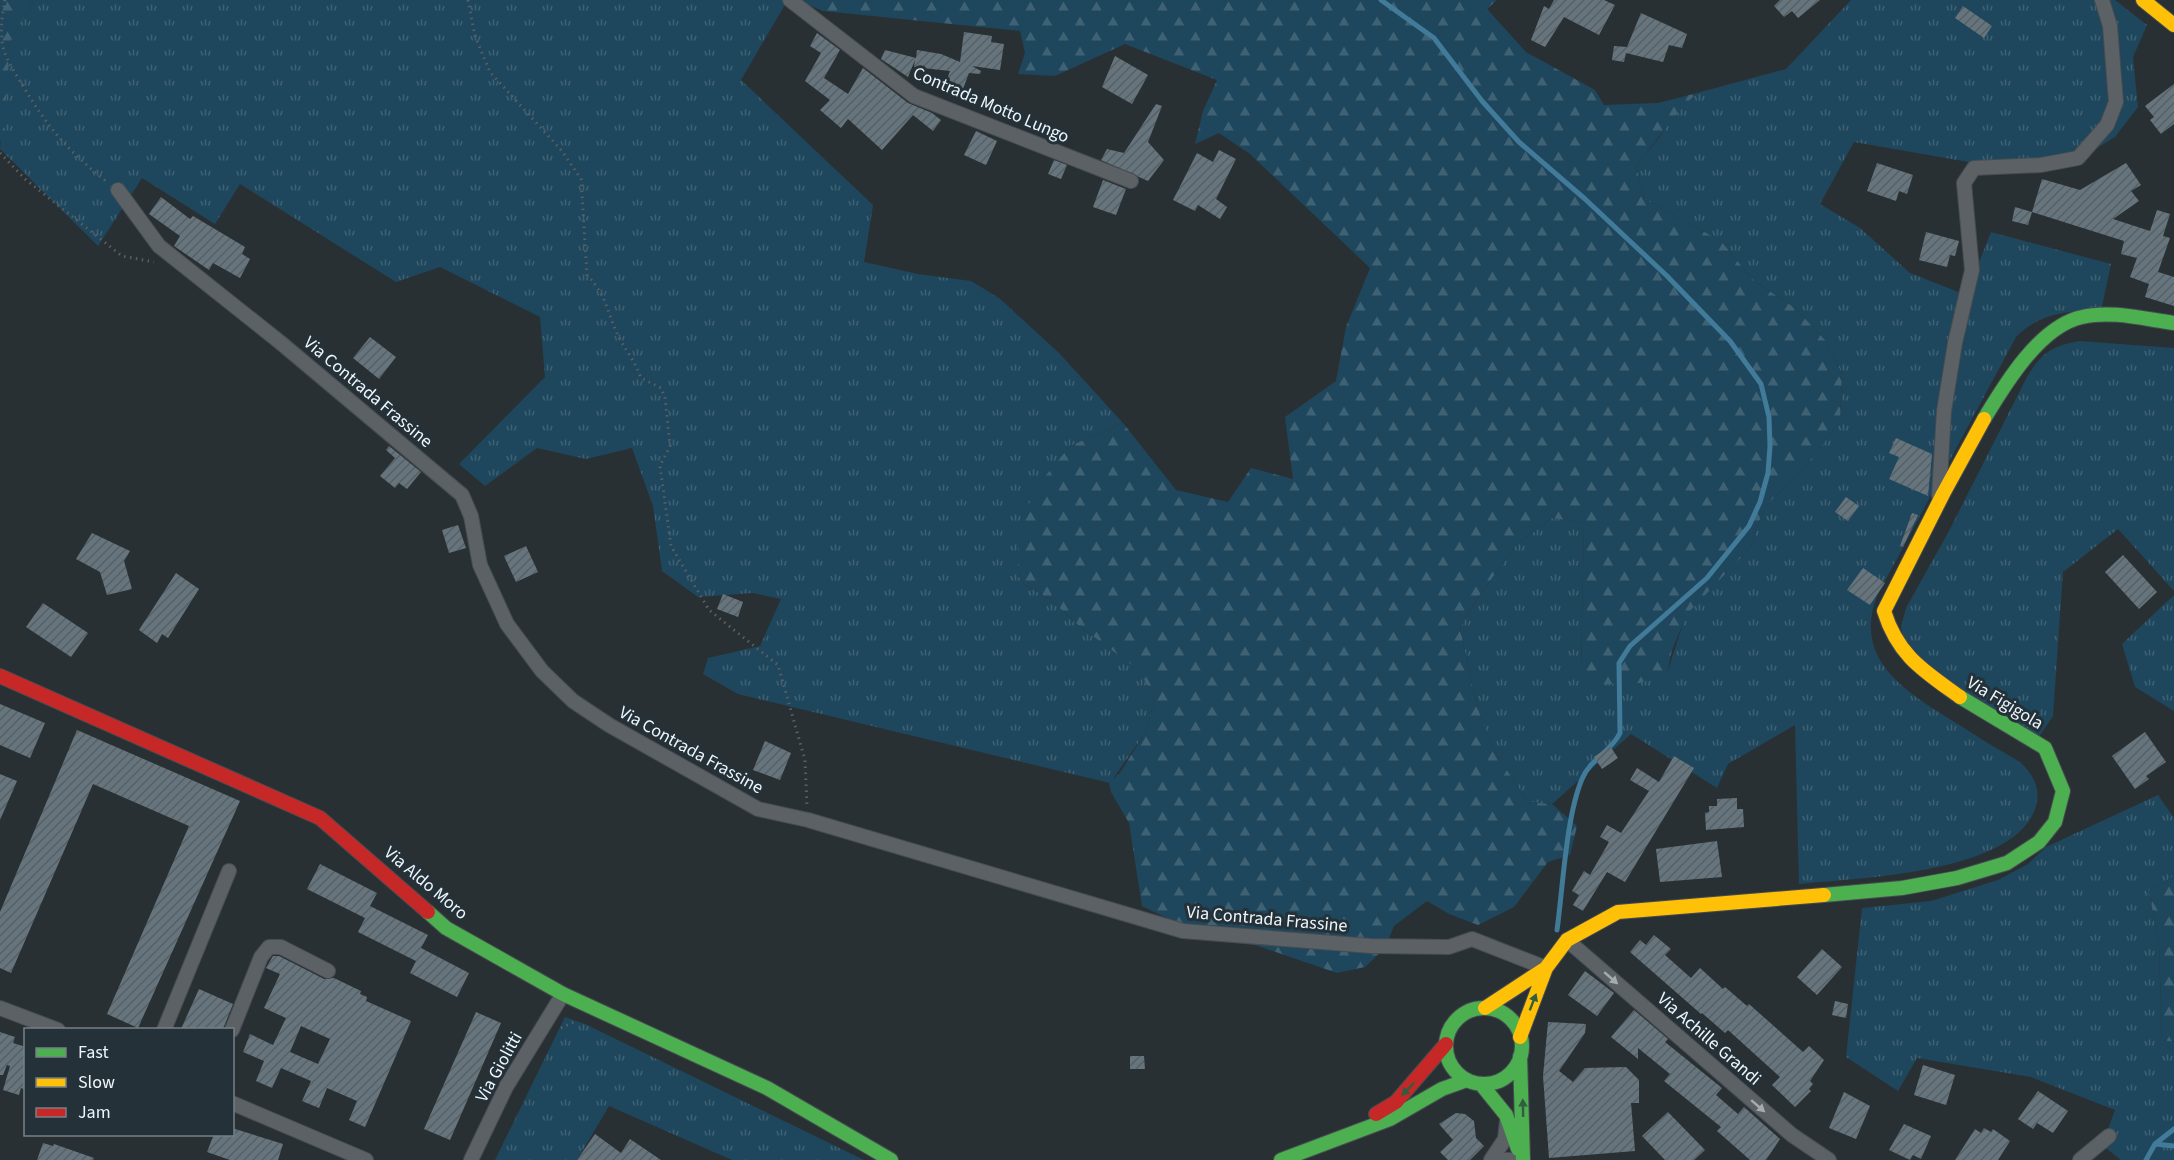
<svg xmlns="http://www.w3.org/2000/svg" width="2174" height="1160" viewBox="0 0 2174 1160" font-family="'Source Sans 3',sans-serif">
	<defs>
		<pattern id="grass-tufts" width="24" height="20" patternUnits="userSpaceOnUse" patternTransform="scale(1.5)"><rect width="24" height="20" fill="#1e465c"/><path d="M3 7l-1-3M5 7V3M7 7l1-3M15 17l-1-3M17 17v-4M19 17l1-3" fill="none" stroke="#3f6174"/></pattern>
		<pattern id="forest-firs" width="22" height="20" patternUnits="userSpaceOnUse" patternTransform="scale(1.5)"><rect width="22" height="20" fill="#1e465c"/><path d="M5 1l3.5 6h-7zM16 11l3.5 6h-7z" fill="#3f6174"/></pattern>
		<pattern id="building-hatch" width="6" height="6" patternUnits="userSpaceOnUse" patternTransform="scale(1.5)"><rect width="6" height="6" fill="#66757d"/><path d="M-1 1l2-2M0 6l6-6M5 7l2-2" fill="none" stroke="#566064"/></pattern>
	</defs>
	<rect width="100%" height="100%" fill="#293034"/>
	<path fill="url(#grass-tufts)" d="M34,0H792L787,1L741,80L873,205L864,262L918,274L971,281L999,298L1059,353L1123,423L1070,446L1018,555V575L1024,584L1051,600L1078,625L1141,671L1154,700L1146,732L1110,783L738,694L703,674L708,658L760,646L781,599L753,593L698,597L662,571L653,506L632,448L586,459L537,448L485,486L459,464L545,377L540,317L440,267L396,282L240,184L215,224L142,178L98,246L0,149L10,41Z
		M1851,0H2115L2147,25L2133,57L2138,107L2115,137L2068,166L1980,164L1854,142L1820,204L1860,228L1910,273L1966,295L1991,232L2111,264L2101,311C2070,310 2039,313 2016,337L1878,594C1851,658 1905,692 1953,721C1975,735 1997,749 2020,762C2033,774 2041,788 2036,806C2017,874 1856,878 1799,884L1795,725L1728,764L1717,788L1631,734L1552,804L1527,802C1517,783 1503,766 1493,748C1477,717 1468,663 1460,628L1479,596L1516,545L1552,518L1584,523L1581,671L1667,673L1686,614L1750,548L1764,508L1806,465L1840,422L1842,374L1825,340L1795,308L1754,281L1721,241L1644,199L1636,165L1658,139L1679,109L1697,93L1786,69Z
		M2079,341L2174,348V591L2118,529L2063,572L2053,716L2038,738L1935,674L1903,637L1901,627L1906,608L1949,531L2028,375C2044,351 2051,347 2079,341Z
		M2174,595V711L2135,687L2122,644Z
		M2158,795L2174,818V876L2149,891L2159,947L2162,1040L2174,1042V1160H2121L2102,1145L2115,1110L2031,1077L1917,1058L1898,1091L1846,1057L1862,908L1931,901L1998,880L2028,864L2046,847Z
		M565,1017L585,1024L864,1160H732L609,1106L577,1160H495Z"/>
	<path fill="url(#forest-firs)" d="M0,0H34L10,41L3,142L0,141Z
		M797,0H1497L1487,9L1526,52L1595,90L1604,105L1658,103L1697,93C1674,114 1657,141 1636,165L1644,199L1721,241L1754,281L1795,308L1825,340L1842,374L1840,422L1806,465L1764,508L1750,548L1687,614L1672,650L1667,673L1640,683L1590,685L1581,671L1584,523L1552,518L1516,545L1479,596L1460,628C1468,663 1477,717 1493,748C1503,766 1517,783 1527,802L1552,804L1577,826L1570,855L1548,862L1514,907L1478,925L1449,914L1427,901L1394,926L1385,948L1365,967L1337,973L1258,946L1175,922L1142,906L1129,823L1111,792L1109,782L1119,774L1146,732L1154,700L1140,671L1078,625L1051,600L1024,584L1018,575V555L1022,519L1038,485L1070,446L1123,423L1176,490L1228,502L1251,468L1293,479L1285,417L1336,381L1346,327L1370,268L1250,154L1219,133L1195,144L1203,111L1217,80L1125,44L1055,76L1018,74L1025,53L1020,31L823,11Z
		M2174,876V1042L2162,1040L2159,947L2149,891Z"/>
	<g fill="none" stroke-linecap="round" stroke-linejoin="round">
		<path stroke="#427b99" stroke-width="5" d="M1381,0L1434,38L1482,101L1519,142L1585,199L1667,276L1730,341L1761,384L1769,417L1770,446L1768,473L1760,502L1749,526L1707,578L1630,646L1619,663L1620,733C1611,752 1590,759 1582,779C1566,817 1563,887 1557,930
			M2155,1144L2174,1146
			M2146,1160L2155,1144L2174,1129"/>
	</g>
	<path fill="url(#building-hatch)" fill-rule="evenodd" d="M1554,0H1604L1615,5L1599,35L1564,17L1545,47L1531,40L1544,6L1549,9Z
		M1780,0H1820L1798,18L1792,11L1784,17L1774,6Z
		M1963,6L1992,26L1984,38L1955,18Z
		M1641,13L1687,34L1682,48L1669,45L1663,62L1626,53L1624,62L1612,60L1614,46L1627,47Z
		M964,32L992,36L991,42L1004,44L1000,70L972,66L981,71L980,74L969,73L960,97L943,90L950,71L914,67L915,60L908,77L881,59L885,50L916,58L917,50L941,54L960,62Z
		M817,33L840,50L824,78L848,94L863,68L908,103L932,113L941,120L933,131L913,115L882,150L848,119L841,128L820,110L830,100L805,81L821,53L810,46Z
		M1115,56L1148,75L1132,104L1102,87Z
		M2174,84V124L2161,134L2150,120L2154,117L2145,106Z
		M1156,104L1162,106L1148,142L1164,160L1148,181L1101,160L1107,149L1124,153Z
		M976,131L997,141L986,165L964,155Z
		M1219,150L1236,159L1216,199L1227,207L1220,219L1198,205L1195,211L1173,200L1197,153L1213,162Z
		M1054,160L1067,165L1061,179L1048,174Z
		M1877,163L1913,175L1907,194L1899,191L1896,201L1867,191Z
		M2126,163L2141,185L2131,191L2139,201L2113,219L2150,231L2157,210L2170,214L2163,236L2170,238L2158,272L2174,277V306L2145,297L2149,284L2130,277L2137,258L2121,254L2124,241L2032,212L2042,179L2080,190Z
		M1103,180L1126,189L1116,215L1093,207Z
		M161,197L190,219L193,216L245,247L242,254L250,259L240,278L213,263L209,270L174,246L180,236L149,214Z
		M2015,207L2032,212L2028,225L2012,221Z
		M1926,232L1959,241L1955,256L1950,255L1947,267L1919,260Z
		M370,337L396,357L379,379L353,358Z
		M1896,438L1932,454L1928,496L1889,479L1899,457L1889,453Z
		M389,446L421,472L407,489L399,483L395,488L380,476L395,458L386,450Z
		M1846,497L1859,506L1848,521L1835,512Z
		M1912,513L1918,515L1903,547L1900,546Z
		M458,525L466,548L449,553L442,530Z
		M92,533L130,551L124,561L132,589L107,595L100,572L76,559Z
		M526,546L538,572L516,582L504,556Z
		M2123,555L2157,592L2139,609L2105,572Z
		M1863,568L1885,583L1870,605L1847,590Z
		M176,573L199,589L168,638L162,634L157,643L139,630Z
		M723,594L743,602L738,617L717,609Z
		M43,603L88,633L71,657L26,627Z
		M0,704L45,723L30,758L0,745Z
		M77,730L240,801L138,1028L107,1014L189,826L93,784L11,973L0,968V912Z
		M2145,732L2166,762L2146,776L2149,779L2135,789L2112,756Z
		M765,741L791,753L780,780L753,770Z
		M1610,746L1618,758L1602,769L1594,757Z
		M1674,756L1694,768L1625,882L1607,872L1583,911L1573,905L1579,895L1572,891L1584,871L1590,875L1609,842L1600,837L1607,825L1621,833L1649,791L1630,780L1637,768L1659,782Z
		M0,774L17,781L0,820Z
		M1737,798V809H1743L1744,827L1706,830L1705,813L1709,812V806H1717V799Z
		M1717,841L1722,877L1660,882L1656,849Z
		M320,864L377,893L370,906L428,935L421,948L469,973L457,997L410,973L416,961L358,932L365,918L307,889Z
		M1654,935L1671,949L1665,955L1691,978L1700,968L1723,989L1725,987L1747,1006L1749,1004L1803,1052L1809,1046L1824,1060L1810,1081L1813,1084L1809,1089L1811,1091L1795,1107L1772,1085L1780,1077L1728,1030L1725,1033L1702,1013L1701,1014L1630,952L1640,940L1646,945Z
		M1822,949L1842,967L1817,995L1797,977Z
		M273,956H279L324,979L334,978L361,991L360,994L367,997L366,1001L411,1021L365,1127L349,1120L357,1101L327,1088L319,1108L302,1101L311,1081L281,1068L272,1088L256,1081L264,1061L243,1052L250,1034L273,1045L286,1018L264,1008L280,974L266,968ZM301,1026L330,1039L318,1064L290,1052Z
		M1585,971L1614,993L1597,1016L1568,995Z
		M199,989L233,1004L223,1029H181Z
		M1835,1001L1848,1004L1846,1018L1832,1015Z
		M1634,1010L1668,1039L1665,1042L1722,1088L1716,1095L1738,1114L1744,1107L1780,1139L1766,1160H1750L1717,1131L1721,1127L1664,1081L1670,1074L1638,1048V1059L1611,1037Z
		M476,1012L501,1023L450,1140L424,1129Z
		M1548,1022L1586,1024L1585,1033L1559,1071L1573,1082L1585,1068L1626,1067L1639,1080V1103H1631L1635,1151L1549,1158L1543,1076Z
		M0,1032L15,1037L13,1043L26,1047V1090L21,1088L19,1095L3,1090L10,1066L7,1065L3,1075H0Z
		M1130,1056H1144L1145,1069H1130Z
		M1923,1065L1955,1075L1946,1105L1914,1095Z
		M2038,1091L2068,1111L2053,1133L2037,1123L2033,1129L2018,1119Z
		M1844,1092L1870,1106L1856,1139L1829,1128Z
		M1668,1112L1705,1150L1694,1160H1665L1642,1136Z
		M1456,1113L1465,1114L1474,1121L1476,1138L1484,1146L1470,1160H1448L1440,1152L1453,1140L1439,1124Z
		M1904,1124L1931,1136L1921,1159L1913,1155L1910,1160L1889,1150Z
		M232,1128L283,1144L278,1160H230L207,1152L214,1134H232Z
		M1984,1128L1991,1132L1993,1129L2010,1141L1998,1160H1955L1975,1129L1981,1133Z
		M595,1134L621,1153L630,1139L661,1160H577Z
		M43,1143L53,1146L54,1144L94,1158L93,1160H37Z"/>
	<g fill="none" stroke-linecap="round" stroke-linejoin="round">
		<defs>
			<path id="street" d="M790,0L914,96L1131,181
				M118,190L159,246L281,343L462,495L471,516L480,565L507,624L542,671L573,701L609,725L758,809L808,820L1183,931L1371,946L1449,947L1472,939L1546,968
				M1939,496L1944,411L1955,343L1972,270L1964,183L1974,168L2041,165L2078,158L2107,125L2116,102L2110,26L2102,0
				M1567,940L1792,1135L1829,1160
				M0,1008L58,1030
				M164,1030L229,871
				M232,1030L261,957L269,947H281L328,971
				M232,1103L366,1160
				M471,1160L506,1087L563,994
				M1491,1160L1505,1139L1507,1121
				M1504,1160H1522
				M2080,1160L2109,1136"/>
			<path id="fast" d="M1984,419C2005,384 2040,326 2082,317C2111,310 2144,319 2174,323
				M1824,895L1902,888L1957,878L2007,863L2039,842L2055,822L2063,791L2045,748L1960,697
				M428,912L446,928L563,994L767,1088L891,1160
				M1446 1046a38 38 0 1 1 76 0a38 38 0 1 1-76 0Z
				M1520,1056L1523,1160
				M1481,1084L1506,1115L1518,1149
				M1281,1160L1390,1119L1442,1089L1467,1080"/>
			<path id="slow" d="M2143,0L2174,25
				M1960,697C1924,671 1898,656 1884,611L1943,494L1984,419
				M1485,1008L1546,968
				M1520,1037L1546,968L1567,940L1618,912L1824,895"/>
			<path id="jam" d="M0,676L320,818L428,912
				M1376,1114L1396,1102L1446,1044"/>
		</defs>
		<use href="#street" stroke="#464c51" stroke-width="16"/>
		<use href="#fast" stroke="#464c51" stroke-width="16"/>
		<use href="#slow" stroke="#464c51" stroke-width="16"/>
		<use href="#jam" stroke="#464c51" stroke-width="16"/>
		<path stroke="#5a5f62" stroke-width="3" stroke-dasharray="1.5 4.5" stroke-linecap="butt" d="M5,0C2,15 0,31 3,47C6,59 15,73 22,84C47,127 68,151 107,182
			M468,0L475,36L490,72L562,151L581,179L587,275C609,298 607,316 621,341C629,355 635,362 641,378L661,388L665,397L670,446L660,466L671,546L709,610L778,665L805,760L807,806
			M0,153L25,179L122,256L154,262
			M561,1028L576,1021"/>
		<use href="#street" stroke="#5c6165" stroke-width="14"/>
		<use href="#fast" stroke="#4caf50" stroke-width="14"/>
		<use href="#slow" stroke="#ffc107" stroke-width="14"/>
		<use href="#jam" stroke="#c62828" stroke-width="14"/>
	</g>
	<defs><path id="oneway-solid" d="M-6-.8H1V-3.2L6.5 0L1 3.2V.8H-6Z" transform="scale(1.5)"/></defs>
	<g fill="#a5acb0">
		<use href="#oneway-solid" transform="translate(1611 978) rotate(41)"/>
		<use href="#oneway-solid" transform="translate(1758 1106) rotate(41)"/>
	</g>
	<g fill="#325d41">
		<use href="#oneway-solid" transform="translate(1533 1002) rotate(-69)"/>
		<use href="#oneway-solid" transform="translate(1408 1089) rotate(134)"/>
		<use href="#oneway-solid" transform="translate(1523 1108) rotate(-91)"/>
	</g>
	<g text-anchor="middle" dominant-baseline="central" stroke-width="6" stroke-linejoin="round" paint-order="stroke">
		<g font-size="18" fill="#eef6fb" stroke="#243139">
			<text transform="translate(991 105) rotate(23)">Contrada Motto Lungo</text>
			<text transform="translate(368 392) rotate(40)">Via Contrada Frassine</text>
			<text transform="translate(2005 703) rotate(31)">Via Figigola</text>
			<text transform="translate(691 750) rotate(29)">Via Contrada Frassine</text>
			<text transform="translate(426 883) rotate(40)">Via Aldo Moro</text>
			<text transform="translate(1267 919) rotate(5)">Via Contrada Frassine</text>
			<text transform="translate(1709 1039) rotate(41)">Via Achille Grandi</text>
			<text transform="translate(499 1067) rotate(-61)">Via Giolitti</text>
		</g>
	</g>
	<rect x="24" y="1028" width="210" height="108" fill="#243139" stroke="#758087" stroke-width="1.5"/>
	<rect x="36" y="1048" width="30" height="9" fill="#4caf50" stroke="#758087" stroke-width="1.5"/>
	<text x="78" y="1058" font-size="18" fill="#eef6fb">Fast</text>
	<rect x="36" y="1078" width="30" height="9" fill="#ffc107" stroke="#758087" stroke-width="1.5"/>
	<text x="78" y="1088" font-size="18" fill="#eef6fb">Slow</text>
	<rect x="36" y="1108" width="30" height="9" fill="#c62828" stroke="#758087" stroke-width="1.5"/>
	<text x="78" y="1118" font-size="18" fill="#eef6fb">Jam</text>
</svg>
